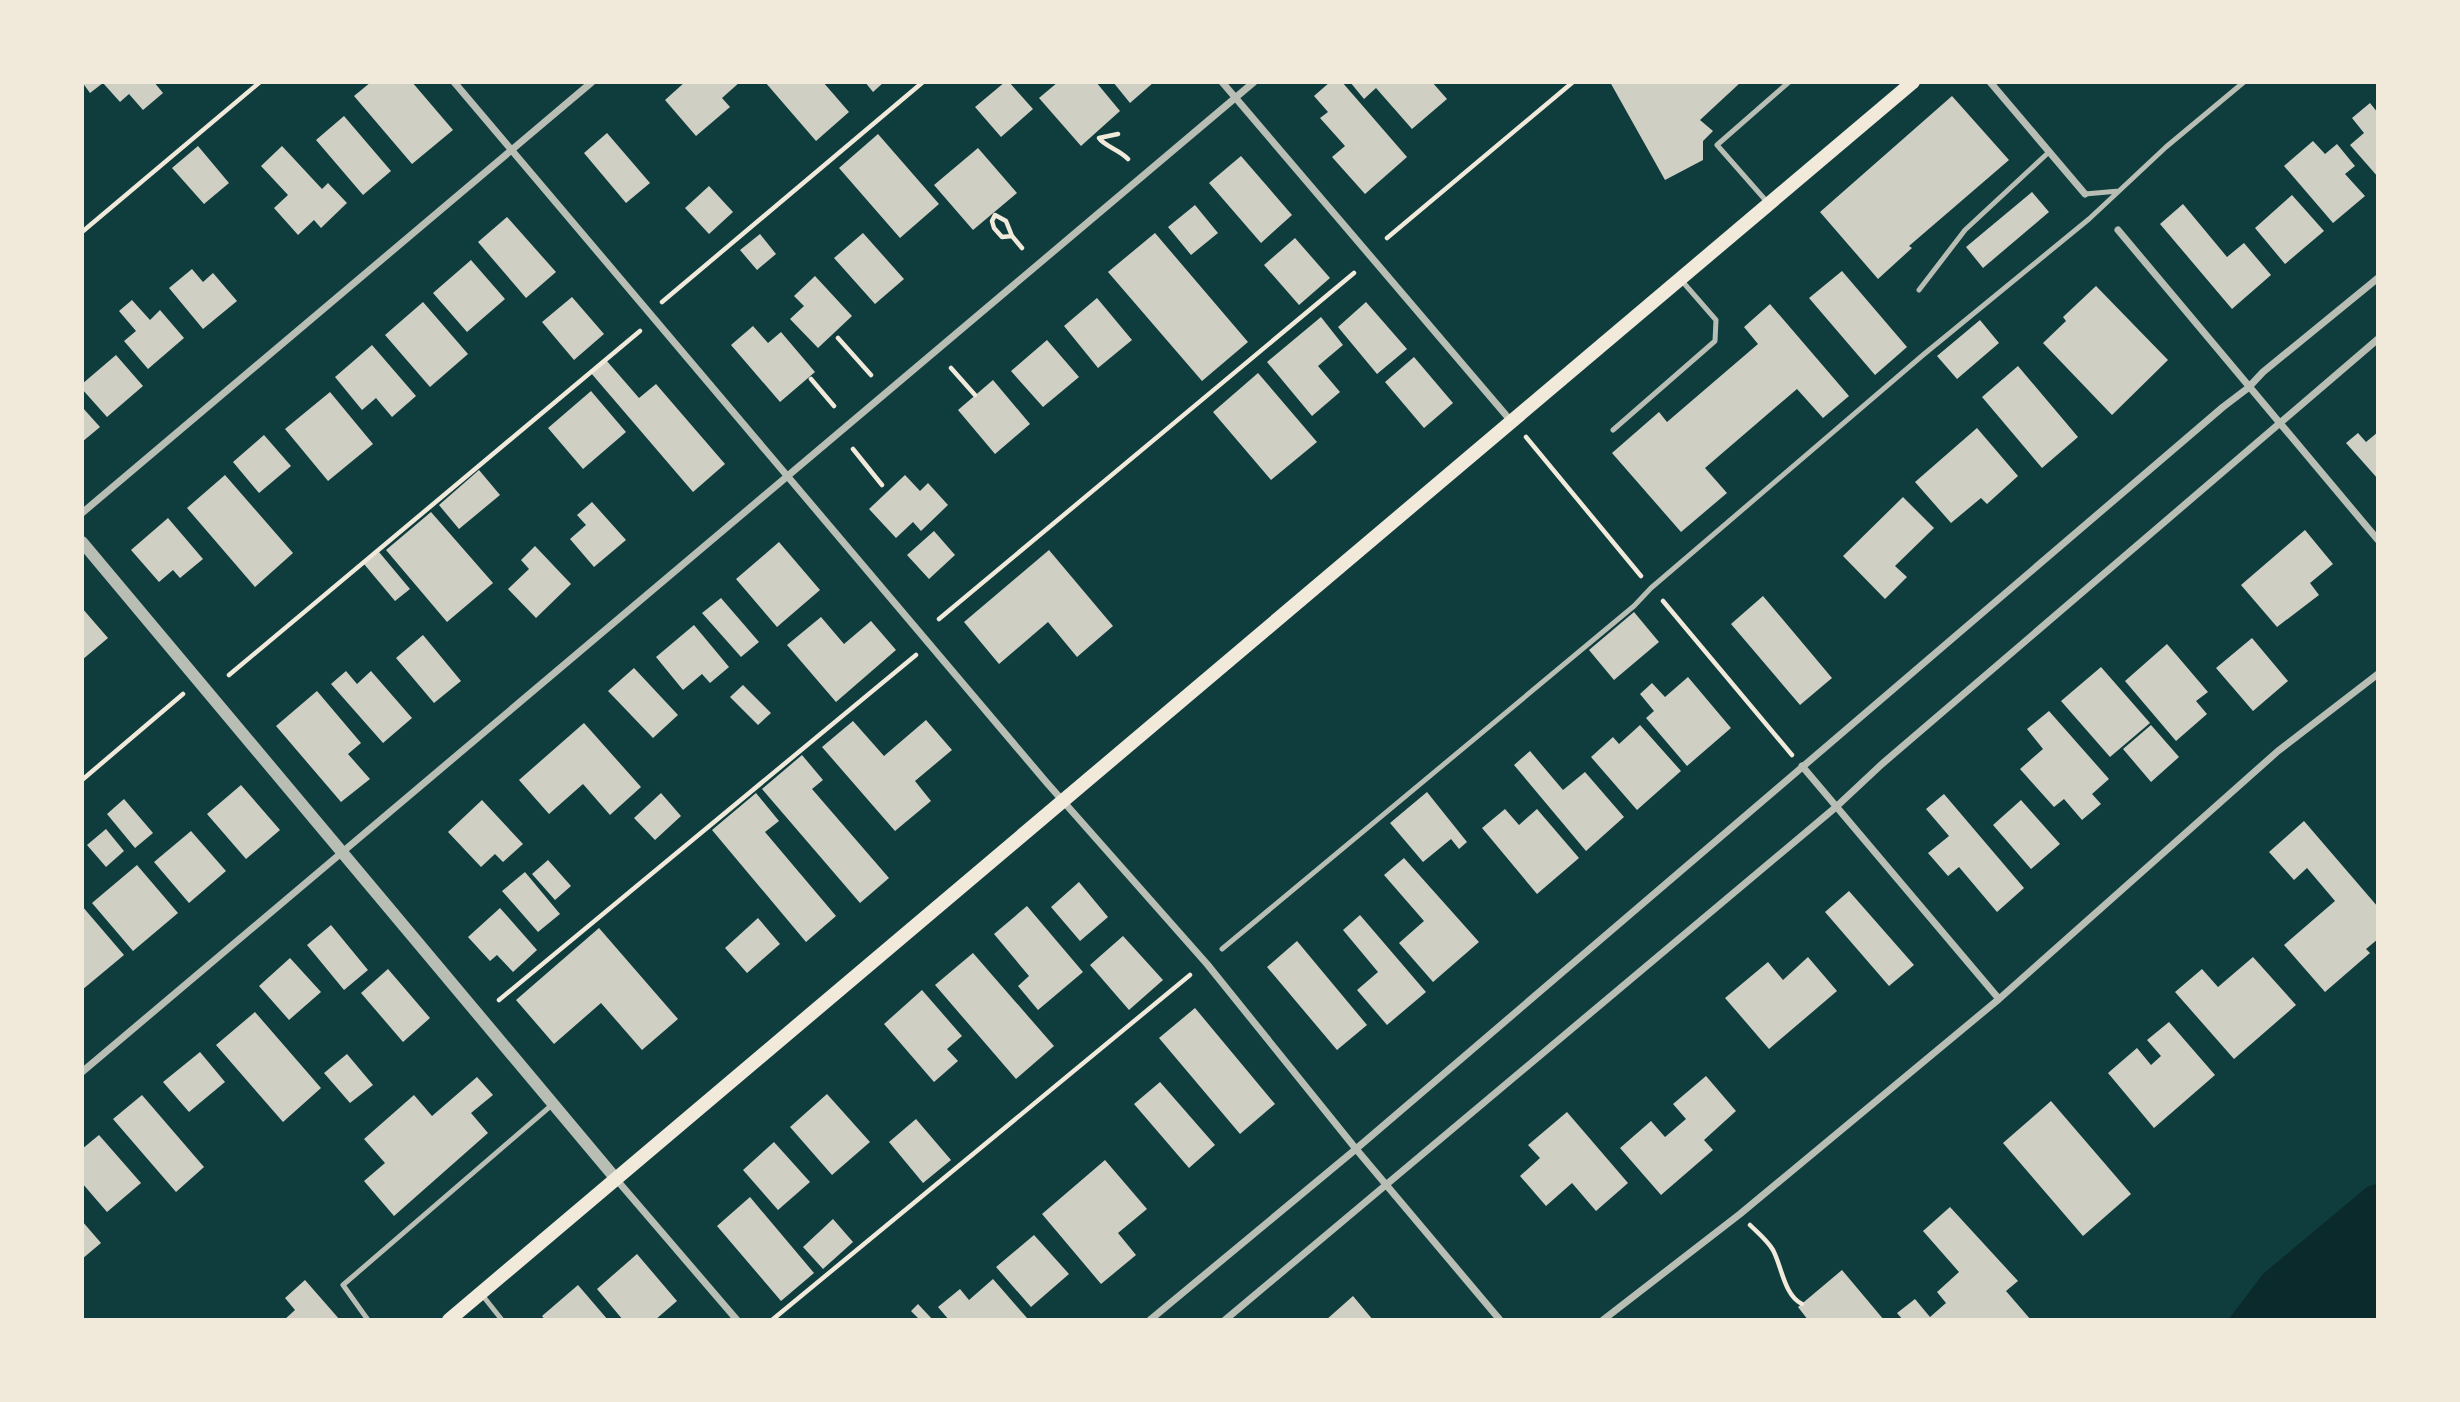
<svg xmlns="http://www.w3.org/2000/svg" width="2460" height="1402" viewBox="0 0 2460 1402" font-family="'Times New Roman',serif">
	<rect width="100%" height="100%" fill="#0f3d3e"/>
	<path fill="#0a2a2b" d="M2378,1183V1320H2228L2263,1274L2367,1187Z"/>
	<path fill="#cfcfc3" d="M82,82H154L163,93L143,110L129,94L120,102L103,83L90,93Z
		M371,82H412L453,130L412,164L354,96Z
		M685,82H740L722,98L730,107L696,136L665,100Z
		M765,82H823L849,112L816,141Z
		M865,82H884L873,92Z
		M1005,82H1009L1033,109L1001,137L975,107Z
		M1058,82H1096L1120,111L1081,146L1039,98Z
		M1113,82H1154L1130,103Z
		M1330,82H1342L1407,157L1365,194L1332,157L1345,146L1320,118L1328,112L1314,96Z
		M1350,82H1432L1447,99L1412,129L1376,88L1364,99Z
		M1610,82H1741L1700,120L1713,131L1703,141V160L1665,180Z
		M1952,96L2009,160L1909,246L1912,248L1878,279L1820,212Z
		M2370,103L2378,113V177L2350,145L2364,133L2352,118Z
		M344,116L391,171L363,195L316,140Z
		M607,133L650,183L626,203L584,153Z
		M878,134L939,204L900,238L839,168Z
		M2313,141L2325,154L2337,144L2355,166L2345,174L2365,196L2333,223L2284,166Z
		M198,146L229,183L204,204L172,168Z
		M282,146L322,189L328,183L347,203L321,228L314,220L298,235L274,208L288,195L261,166Z
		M978,148L1017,193L973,230L934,185Z
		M1241,156L1292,215L1261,243L1209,183Z
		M709,186L733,212L709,234L685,208Z
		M2032,192L2049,212L1983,268L1966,247Z
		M2292,195L2324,231L2285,264L2255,228Z
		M2183,204L2227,257L2244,243L2271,275L2232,309L2160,224Z
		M1195,205L1218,233L1191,255L1168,227Z
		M507,217L556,272L526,298L478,242Z
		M863,233L904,279L875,304L834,258Z
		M1155,233L1248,342L1202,381L1108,272Z
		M760,234L776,254L757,270L740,250Z
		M1295,238L1330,278L1299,305L1264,265Z
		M471,260L505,299L467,332L433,293Z
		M192,269L203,282L213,273L237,301L203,329L169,288Z
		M1842,271L1907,347L1875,375L1809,298Z
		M815,276L852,316L818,348L790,319L804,306L794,296Z
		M2096,286L2168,360L2112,415L2043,343L2066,321L2063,317Z
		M572,297L604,334L574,360L542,322Z
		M1097,298L1132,340L1098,368L1064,326Z
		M132,300L150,320L160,310L184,338L148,369L124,341L136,331L119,311Z
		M423,302L468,354L430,387L385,335Z
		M1366,302L1407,349L1377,374L1338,327Z
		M1770,304L1849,396L1823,418L1797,389L1705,468L1727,493L1681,532L1612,453L1659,412L1667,422L1758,344L1744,327Z
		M1321,317L1343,345L1318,366L1340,392L1312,416L1267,362Z
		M1980,320L1999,343L1957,379L1937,356Z
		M753,326L768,343L781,332L815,372L780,402L731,345Z
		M1047,340L1079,377L1043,407L1011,371Z
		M372,345L416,396L392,417L376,398L362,410L335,377Z
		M116,355L143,386L107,417L82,389V384Z
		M1414,357L1453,403L1424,428L1385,382Z
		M606,360L639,398L656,384L725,464L693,492L591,373Z
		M2018,366L2078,437L2042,468L1982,397Z
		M1258,373L1317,442L1271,480L1213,412Z
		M993,380L1030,424L995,454L958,410Z
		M591,391L626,432L583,469L548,428Z
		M330,392L373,444L328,481L285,429Z
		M82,407L100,427L82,442Z
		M1977,428L2018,476L1987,504L1981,498L1951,523L1915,482Z
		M2378,432V479L2346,443L2358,433L2366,442Z
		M264,435L291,466L259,493L233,462Z
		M479,470L500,495L459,529L439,505Z
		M225,475L293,553L255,587L187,508Z
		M905,475L920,491L928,483L948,505L921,531L913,522L896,538L869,509Z
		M1903,497L1934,528L1895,566L1907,577L1885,599L1843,556Z
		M592,502L626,540L594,567L570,539L586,525L577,515Z
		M431,512L493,583L447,622L386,550Z
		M168,518L203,559L180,578L173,570L159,582L131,550Z
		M2305,530L2333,564L2310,583L2319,595L2277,627L2241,585Z
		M934,531L955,555L929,579L907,555Z
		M779,542L820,590L777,627L736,579Z
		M535,546L571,584L536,618L508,589L529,569L521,560Z
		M1049,550L1113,626L1077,657L1048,622L999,664L964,622Z
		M379,552L410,589L395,601L364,564Z
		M1763,596L1832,678L1800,705L1731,624Z
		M721,598L759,642L741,657L702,613Z
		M82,608L108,638L82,660Z
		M1634,612L1659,642L1614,680L1589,650Z
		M821,617L844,644L871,621L896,650L836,702L787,645Z
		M694,625L729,667L710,683L702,674L683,690L656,657Z
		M423,635L461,681L434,703L396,658Z
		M2252,638L2288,681L2253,711L2216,668Z
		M2167,644L2208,692L2196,701L2207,714L2176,741L2125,681Z
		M2101,667L2150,723L2110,757L2061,701Z
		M634,668L678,715L653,738L608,691Z
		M346,671L357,684L371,671L412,718L383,743L331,684Z
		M1688,677L1731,728L1687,766L1646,718L1654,711L1640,694L1652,683L1665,697Z
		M743,685L771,713L758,725L730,697Z
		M317,691L361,743L348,754L370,779L341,802L276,726Z
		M2049,711L2109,779L2092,794L2101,804L2082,820L2064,799L2054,807L2020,769L2043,749L2027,729Z
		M926,720L952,750L915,781L931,801L895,831L822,747L853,721L884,756Z
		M584,723L641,787L610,815L583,784L549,814L519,780Z
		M1640,725L1681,771L1637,810L1591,757L1613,737L1619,744Z
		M2151,725L2179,757L2151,782L2123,749Z
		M1530,751L1563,790L1585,772L1624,817L1586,851L1514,765Z
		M802,755L823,780L812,789L889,878L860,903L762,789Z
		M241,785L280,830L246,859L207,814Z
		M1427,792L1467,842L1459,849L1451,839L1423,862L1390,823Z
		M661,793L681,816L655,840L634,818Z
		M756,793L779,821L765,832L836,916L806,942L712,830Z
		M1944,794L2024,888L1997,912L1959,867L1948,876L1928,853L1949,836L1926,809Z
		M124,799L153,833L135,848L107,814Z
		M482,800L523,844L503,862L495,854L481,867L448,832Z
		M2021,800L2060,844L2031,869L1993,825Z
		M1505,809L1519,825L1537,809L1579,858L1537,894L1482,828Z
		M2304,821L2378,907V939L2366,949L2370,953L2325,992L2284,945L2335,901L2307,868L2294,880L2269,852Z
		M106,829L124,851L106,867L87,845Z
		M191,831L226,871L189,903L154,862Z
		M1404,858L1479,942L1433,982L1399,943L1424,921L1384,875Z
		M548,860L571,886L555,900L532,874Z
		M137,865L178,913L133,951L92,903Z
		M525,872L560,914L538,932L502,891Z
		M1079,882L1108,917L1080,941L1051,907Z
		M1849,891L1914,965L1889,986L1825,912Z
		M82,906L124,955L82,990Z
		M1027,906L1083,972L1038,1010L1018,986L1029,976L994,934Z
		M500,908L537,950L513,972L497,955L490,961L468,937Z
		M1360,915L1426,992L1387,1025L1357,990L1378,972L1343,930Z
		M758,918L780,944L747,973L725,948Z
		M331,925L368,970L344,990L307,945Z
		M599,928L678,1019L642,1050L601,1003L554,1044L516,1000Z
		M1123,936L1163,980L1129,1010L1090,965Z
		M1297,941L1367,1025L1337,1050L1267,967Z
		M973,953L1054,1046L1016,1079L935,985Z
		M1808,957L1837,991L1769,1049L1725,998L1768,962L1783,980Z
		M2253,957L2296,1005L2234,1059L2175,992L2202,969L2218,987Z
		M290,958L321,992L289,1020L259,986Z
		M388,969L430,1018L403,1042L361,993Z
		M922,990L962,1036L947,1049L958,1061L934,1082L884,1024Z
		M1195,1008L1275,1104L1240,1134L1159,1038Z
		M255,1012L321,1088L283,1122L216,1045Z
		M2169,1022L2215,1075L2154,1128L2108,1073L2137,1048L2151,1065L2161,1056L2147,1040Z
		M200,1052L225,1082L189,1112L163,1082Z
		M347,1054L373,1085L350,1103L324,1073Z
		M1706,1076L1736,1111L1704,1140L1713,1150L1661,1195L1620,1148L1651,1121L1665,1137L1686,1119L1673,1104Z
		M477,1077L493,1095L471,1113L488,1133L394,1216L364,1181L385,1163L364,1139L414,1095L432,1116Z
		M1160,1082L1215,1145L1189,1168L1134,1104Z
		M827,1094L870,1142L832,1175L790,1127Z
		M142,1095L204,1167L176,1192L113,1119Z
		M2051,1101L2131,1194L2083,1236L2003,1143Z
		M1567,1112L1628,1183L1596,1211L1572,1183L1546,1206L1520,1176L1540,1158L1528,1145Z
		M916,1119L951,1160L923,1183L889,1142Z
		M99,1135L141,1183L107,1212L82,1183V1149Z
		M774,1142L810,1182L778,1210L743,1170Z
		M1105,1160L1147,1209L1118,1233L1136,1255L1101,1284L1042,1214Z
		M750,1197L814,1273L781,1301L717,1226Z
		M1950,1207L2018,1281L2006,1291L2031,1320H1903L1897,1313L1915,1299L1930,1317L1946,1303L1937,1292L1959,1272L1923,1231Z
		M833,1219L853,1242L823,1269L803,1247Z
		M82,1221L101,1243L82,1259Z
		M1034,1235L1069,1274L1031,1307L996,1267Z
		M637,1254L677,1301L655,1320H623L597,1289Z
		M1842,1270L1884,1320H1808L1798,1307Z
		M993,1279L1027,1318L1025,1320H949L938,1307L960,1289L969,1300Z
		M305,1280L340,1320H284L295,1310L285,1298Z
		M578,1285L608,1320H545L542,1316Z
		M1353,1296L1373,1320H1326Z
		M918,1304L933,1320H920L911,1311Z"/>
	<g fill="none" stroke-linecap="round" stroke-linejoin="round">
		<path stroke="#f1e9da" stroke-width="4.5" d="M1118,134L1099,138C1104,146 1120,150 1128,159
			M82,232L260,82
			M1012,236L1002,237L994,228L992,221L995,215L1006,221L1012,236L1022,248
			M1387,238L1573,82
			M662,302L923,82
			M838,338L871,375
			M951,368L975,395
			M811,379L834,406
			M1526,437L1641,576
			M853,449L882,485
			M1663,601L1792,755
			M939,619L1354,273
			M229,675L640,331
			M82,780L183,694
			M499,1000L916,655
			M1750,1225C1758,1233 1767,1240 1773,1250C1782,1267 1784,1295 1802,1304
			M772,1320L1190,975"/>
		<path stroke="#b8beb3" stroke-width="5" d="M2085,194L2119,191L2166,147L2244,82
			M1768,203L1717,145L1789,82
			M1919,290L1965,230L2049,152
			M1613,430L1715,341L1716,320L1682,281
			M1222,949L1634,606L1651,588L1923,355L2089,219L2119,191
			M483,1296L502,1320
			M368,1320L343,1285L553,1104"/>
		<path stroke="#b8beb3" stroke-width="7" d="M454,82L1047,783L1207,964L1356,1149L1500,1320
			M1222,82L1511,421
			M1990,82L2085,194
			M2118,230L2378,540
			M82,513L592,82
			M1802,766L1999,999
			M82,1072L1254,82
			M616,1179L737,1320
			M1150,1320L1356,1149L2223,407L2248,388L2263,372L2378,278
			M1225,1320L1836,807L1882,764L2378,339
			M1603,1320L1740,1214L1999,999L2278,751L2378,674"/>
		<path stroke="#b8beb3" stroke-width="12" d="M82,542L616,1179"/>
		<path stroke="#f1e9da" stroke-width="14" d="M449,1320L1913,82"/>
	</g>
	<rect width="2460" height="1402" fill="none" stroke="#f1e9da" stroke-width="168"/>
</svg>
